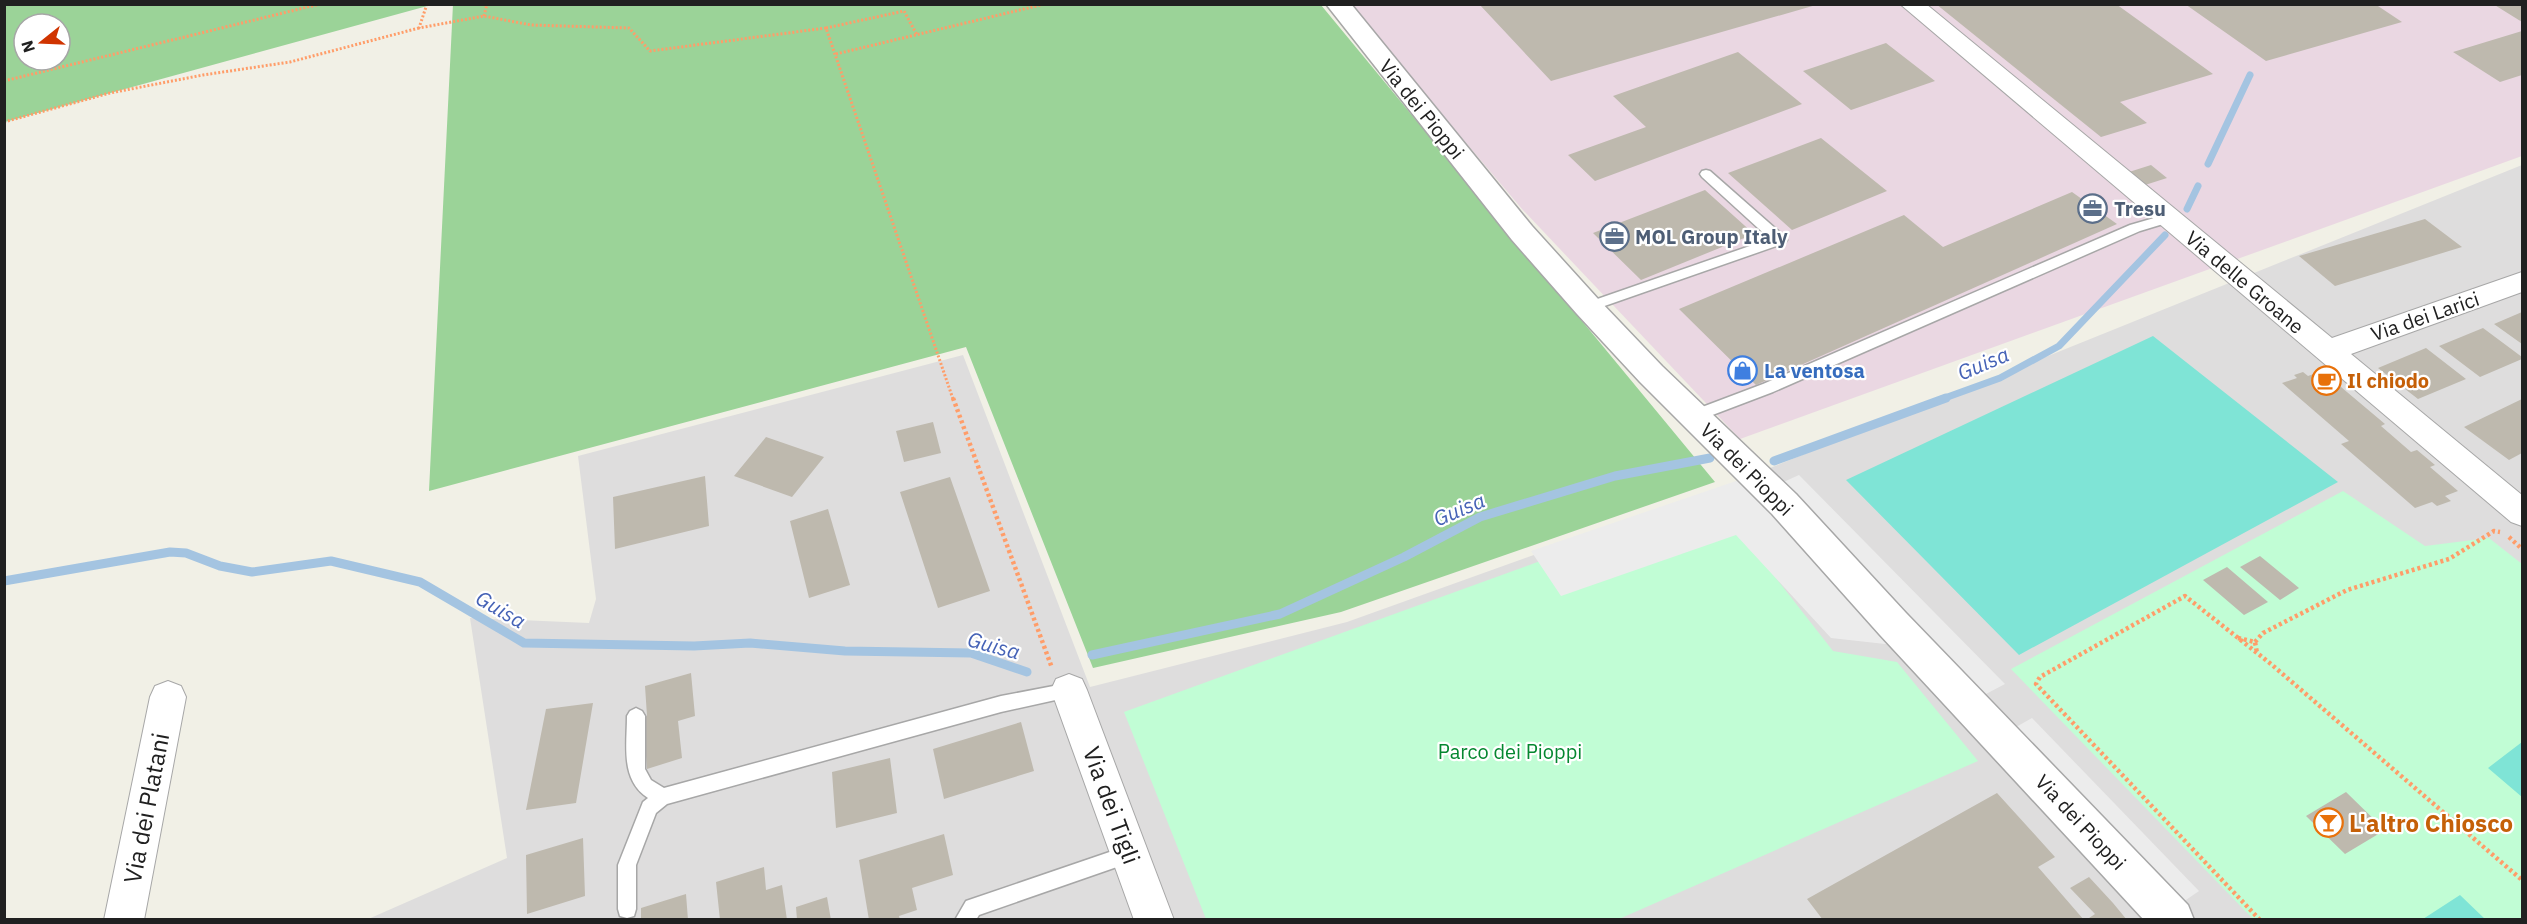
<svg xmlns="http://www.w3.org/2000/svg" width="2527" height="924" viewBox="0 0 2527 924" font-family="'IBM Plex Sans',sans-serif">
	<rect width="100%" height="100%" fill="#f1f0e6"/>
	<path fill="#dedddd" d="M2522,165V919L366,920L507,858L470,618L589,623L596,599L578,456L963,355L1090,687L1347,622L1723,487Z"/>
	<path fill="#ead7e2" d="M1349,5H2522V156L1740,439L1522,209Z"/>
	<path fill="#9bd398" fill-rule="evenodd" d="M5,4H431V5L5,122ZM24,24H60V60H24Z
		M453,4L1321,5L1715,482L1341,612L1093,668L966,347L429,491Z"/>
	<path fill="#c1fdd5" d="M2343,491L2425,546L2489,538L2522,564V919H2253L2011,669Z
		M1736,527L1833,651L1897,662L1978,761L1619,919H1206L1124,712L1543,560Z"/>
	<path fill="#7fe4d6" d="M2153,336L2338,482L2019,655L1846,480Z
		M2522,742V797L2488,768Z
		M2460,895L2485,919H2423Z"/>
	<path fill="#ececec" d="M1799,475L2005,684L1984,695L1779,484Z
		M1739,480L1894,645L1831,638L1736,535L1561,596L1531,551Z
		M2032,718L2199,891L2183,902L2016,727Z"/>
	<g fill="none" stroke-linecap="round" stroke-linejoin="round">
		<path stroke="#a4c4e1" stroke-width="7" d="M2208,164L2250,75
			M2187,209L2198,186
			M1942,399L2000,378L2059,346L2165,235"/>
		<path stroke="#a4c4e1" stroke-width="9" d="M1774,461L1946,398
			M4,581L170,552L186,553L220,566L252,572L331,561L420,582L524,643L694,646L750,643L845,651L971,653L1027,672
			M1092,655L1280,614L1404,557L1480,517L1615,476L1710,458"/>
	</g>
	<path fill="#beb9ae" d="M1479,4H1816V5L1551,81Z
		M1936,4H2116L2213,74L2120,102L2147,123L2101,137Z
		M2185,4H2375L2402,22L2266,61Z
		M2493,4H2522V22Z
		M2522,31V75L2500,82L2453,52Z
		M1886,43L1935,81L1851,110L1803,71Z
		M1738,52L1802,104L1595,181L1568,155L1646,127L1613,96Z
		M1821,138L1887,191L1792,230L1728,173Z
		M2151,165L2167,178L2145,185L2129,172Z
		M1705,190L1754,234L1641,280L1593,233Z
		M2072,192L2117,224L1756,385L1679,309L1904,215L1943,247Z
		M2425,219L2462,247L2335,286L2299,256Z
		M2522,312V344L2494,324Z
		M2483,328L2522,357V359L2480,377L2439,346Z
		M2426,348L2466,379L2418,399L2378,368Z
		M2322,371L2385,424L2381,426L2411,452L2417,450L2435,465L2430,467L2458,491L2445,496L2451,501L2437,506L2432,502L2415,508L2341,444L2349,441L2282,383L2297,378L2294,375L2303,372L2308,376Z
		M2522,399V453L2509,460L2464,427Z
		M933,422L941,453L904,462L896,431Z
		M766,437L824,457L792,497L734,476Z
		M705,476L709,526L615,549L613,497Z
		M950,477L990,591L938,608L900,492Z
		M828,509L850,585L809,598L790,521Z
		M2260,556L2299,588L2280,600L2240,567Z
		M2227,567L2268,602L2244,615L2203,580Z
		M691,673L695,716L678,721L682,758L647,769L643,717L647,716L645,686Z
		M593,703L576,803L526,810L546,709Z
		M1021,722L1034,771L944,799L933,749Z
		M890,758L897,813L836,828L832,772Z
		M2346,792L2385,830L2345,854L2306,816Z
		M1997,793L2055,857L2038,867L2084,920H1823L1807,899Z
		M944,834L953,875L912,888L917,910L899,916L900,920H869L859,860Z
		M583,838L585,896L527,914L526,855Z
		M764,867L766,890L782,885L787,920H720L716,882Z
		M2089,877L2113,903L2127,920H2086L2095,914L2070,888Z
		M686,894L688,920H641V908Z
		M827,897L831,920H797L796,907Z"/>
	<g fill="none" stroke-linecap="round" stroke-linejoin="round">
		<defs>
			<path id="service" d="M1706,170L1710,171L1785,237L1787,240L1785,243L1593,310H1583L1581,307L1583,304L1770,239L1702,177L1700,174L1702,171Z
				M2168,214L2174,218L2173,221L2140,231L1773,392L1694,422L1689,420L1687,416L1689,412L1763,384L2130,225Z
				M1069,683L1075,685L1077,690L1075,695L1069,697L1001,712L667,804L656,813L636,865V909L634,916L627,918L620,916L618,909V865L643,802L648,798C620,780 627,745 627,716L630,711L636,708L642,711L645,716V769L651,780L664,788L1001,696Z
				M1130,845L1137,848L1139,854L1137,860L979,915L976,920H955L966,901Z"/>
			<path id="minor" d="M1900,4H1926L2332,338L2522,272V292L2351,354L2522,495V526L2511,522Z
				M1069,674L1082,679L1087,690L1174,920H1134L1051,690L1056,679Z
				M168,681L181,686L186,697L144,920H104L150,697L155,686Z"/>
			<path id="tertiary" d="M1326,4H1351L1532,226L1599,300L1662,366L1796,494L1906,613L2188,905L2194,920H2144L1880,635L1772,514L1640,382L1577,314L1512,240Z"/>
		</defs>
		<use href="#service" stroke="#a7a7a7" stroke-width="3"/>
		<use href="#minor" stroke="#a7a7a7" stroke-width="2"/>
		<use href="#tertiary" stroke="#a7a7a7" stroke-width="3"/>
		<path stroke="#ff9d69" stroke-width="3" stroke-dasharray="2 2" stroke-linecap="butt" d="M427,4L419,28L484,16L531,25L629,28L650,51L826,28L953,399
			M484,16L487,4
			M826,28L904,11L917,35
			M836,54L1045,4
			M4,81L320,4
			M4,122L110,93L203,75L290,62L419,28"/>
		<path stroke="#ff9d69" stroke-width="4.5" stroke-dasharray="3 3" stroke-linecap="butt" d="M953,398L1052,668
			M2509,537L2522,549
			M2238,638L2255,642L2257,653
			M2255,642L2263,633L2347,590L2449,559L2494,531L2500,532
			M2260,920L2036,684L2040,677L2185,596L2271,664L2522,880"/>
		<use href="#service" fill="#fff" fill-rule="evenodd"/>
		<use href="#minor" fill="#fff" fill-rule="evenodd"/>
		<use href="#tertiary" fill="#fff" fill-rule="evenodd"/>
	</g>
	<defs>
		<symbol id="office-ring" viewBox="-11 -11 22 22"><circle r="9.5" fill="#fff" stroke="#5c6f8a" stroke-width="1.5"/><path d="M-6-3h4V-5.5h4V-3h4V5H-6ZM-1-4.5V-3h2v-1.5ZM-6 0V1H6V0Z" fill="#5c6f8a"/></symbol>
		<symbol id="shop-ring" viewBox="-11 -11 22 22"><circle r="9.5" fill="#fff" stroke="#3f7fe0" stroke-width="1.5"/><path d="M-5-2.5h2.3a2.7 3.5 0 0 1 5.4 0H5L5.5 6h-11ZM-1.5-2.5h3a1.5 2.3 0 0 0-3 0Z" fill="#3f7fe0"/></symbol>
		<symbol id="cafe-ring" viewBox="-11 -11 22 22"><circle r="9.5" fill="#fff" stroke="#e8710a" stroke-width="1.5"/><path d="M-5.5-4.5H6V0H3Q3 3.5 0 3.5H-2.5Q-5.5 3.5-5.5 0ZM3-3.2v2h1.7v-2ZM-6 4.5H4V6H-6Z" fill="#e8710a"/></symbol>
		<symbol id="bar-ring" viewBox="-11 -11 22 22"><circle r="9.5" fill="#fff" stroke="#e8710a" stroke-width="1.5"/><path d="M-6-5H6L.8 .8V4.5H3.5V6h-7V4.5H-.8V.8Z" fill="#e8710a"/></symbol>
	</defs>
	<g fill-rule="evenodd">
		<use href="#office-ring" x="2076" y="192" width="33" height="33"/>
		<use href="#office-ring" x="1598" y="220" width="33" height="33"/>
		<use href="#shop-ring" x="1726" y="354" width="33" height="33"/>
		<use href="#cafe-ring" x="2310" y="364" width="33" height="33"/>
		<use href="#bar-ring" x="2312" y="806" width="33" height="33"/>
	</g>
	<g text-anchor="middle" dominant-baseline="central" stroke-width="4.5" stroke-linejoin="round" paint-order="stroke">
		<g font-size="20" fill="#202020" stroke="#fff">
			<text transform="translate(1422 109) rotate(51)">Via dei Pioppi</text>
			<text transform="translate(2245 282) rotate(40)">Via delle Groane</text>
			<text transform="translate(2425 316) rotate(-19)">Via dei Larici</text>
			<text transform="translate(1747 469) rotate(45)">Via dei Pioppi</text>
			<text transform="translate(2081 822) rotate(47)">Via dei Pioppi</text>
		</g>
		<g font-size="20" font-weight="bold" fill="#4e5e75" stroke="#fff" text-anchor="start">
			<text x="2114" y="208">Tresu</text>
			<text x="1635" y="236">MOL Group Italy</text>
		</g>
		<g font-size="20" font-weight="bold" fill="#366cbe" stroke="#fff" text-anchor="start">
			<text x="1764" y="370">La ventosa</text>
		</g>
		<g font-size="20" font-weight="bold" fill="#c56008" stroke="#fff" text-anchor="start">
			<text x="2347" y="380">Il chiodo</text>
		</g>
		<g font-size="20" fill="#058730" stroke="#fff">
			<text x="1510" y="751">Parco dei Pioppi</text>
		</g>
		<g font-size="21" font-style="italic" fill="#4562b6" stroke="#fff">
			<text transform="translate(1983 363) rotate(-23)">Guisa</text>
			<text transform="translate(1459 509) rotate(-23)">Guisa</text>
			<text transform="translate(501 609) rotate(30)">Guisa</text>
			<text transform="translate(994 645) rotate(15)">Guisa</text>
		</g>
		<g font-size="24" fill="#202020" stroke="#fff">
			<text transform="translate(1112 805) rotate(70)">Via dei Tigli</text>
			<text transform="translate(146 808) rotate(-79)">Via dei Platani</text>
		</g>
		<g font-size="24" font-weight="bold" fill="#c56008" stroke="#fff" text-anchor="start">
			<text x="2349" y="823">L'altro Chiosco</text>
		</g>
	</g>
	<rect width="2527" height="924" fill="none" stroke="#202020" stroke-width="12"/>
	<g transform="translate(42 42) rotate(252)"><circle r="28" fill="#ffffff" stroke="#a6a6a6" stroke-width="1.5"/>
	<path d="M0-4.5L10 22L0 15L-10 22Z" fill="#d03400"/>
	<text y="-9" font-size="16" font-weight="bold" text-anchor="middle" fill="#202020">N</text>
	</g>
</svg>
